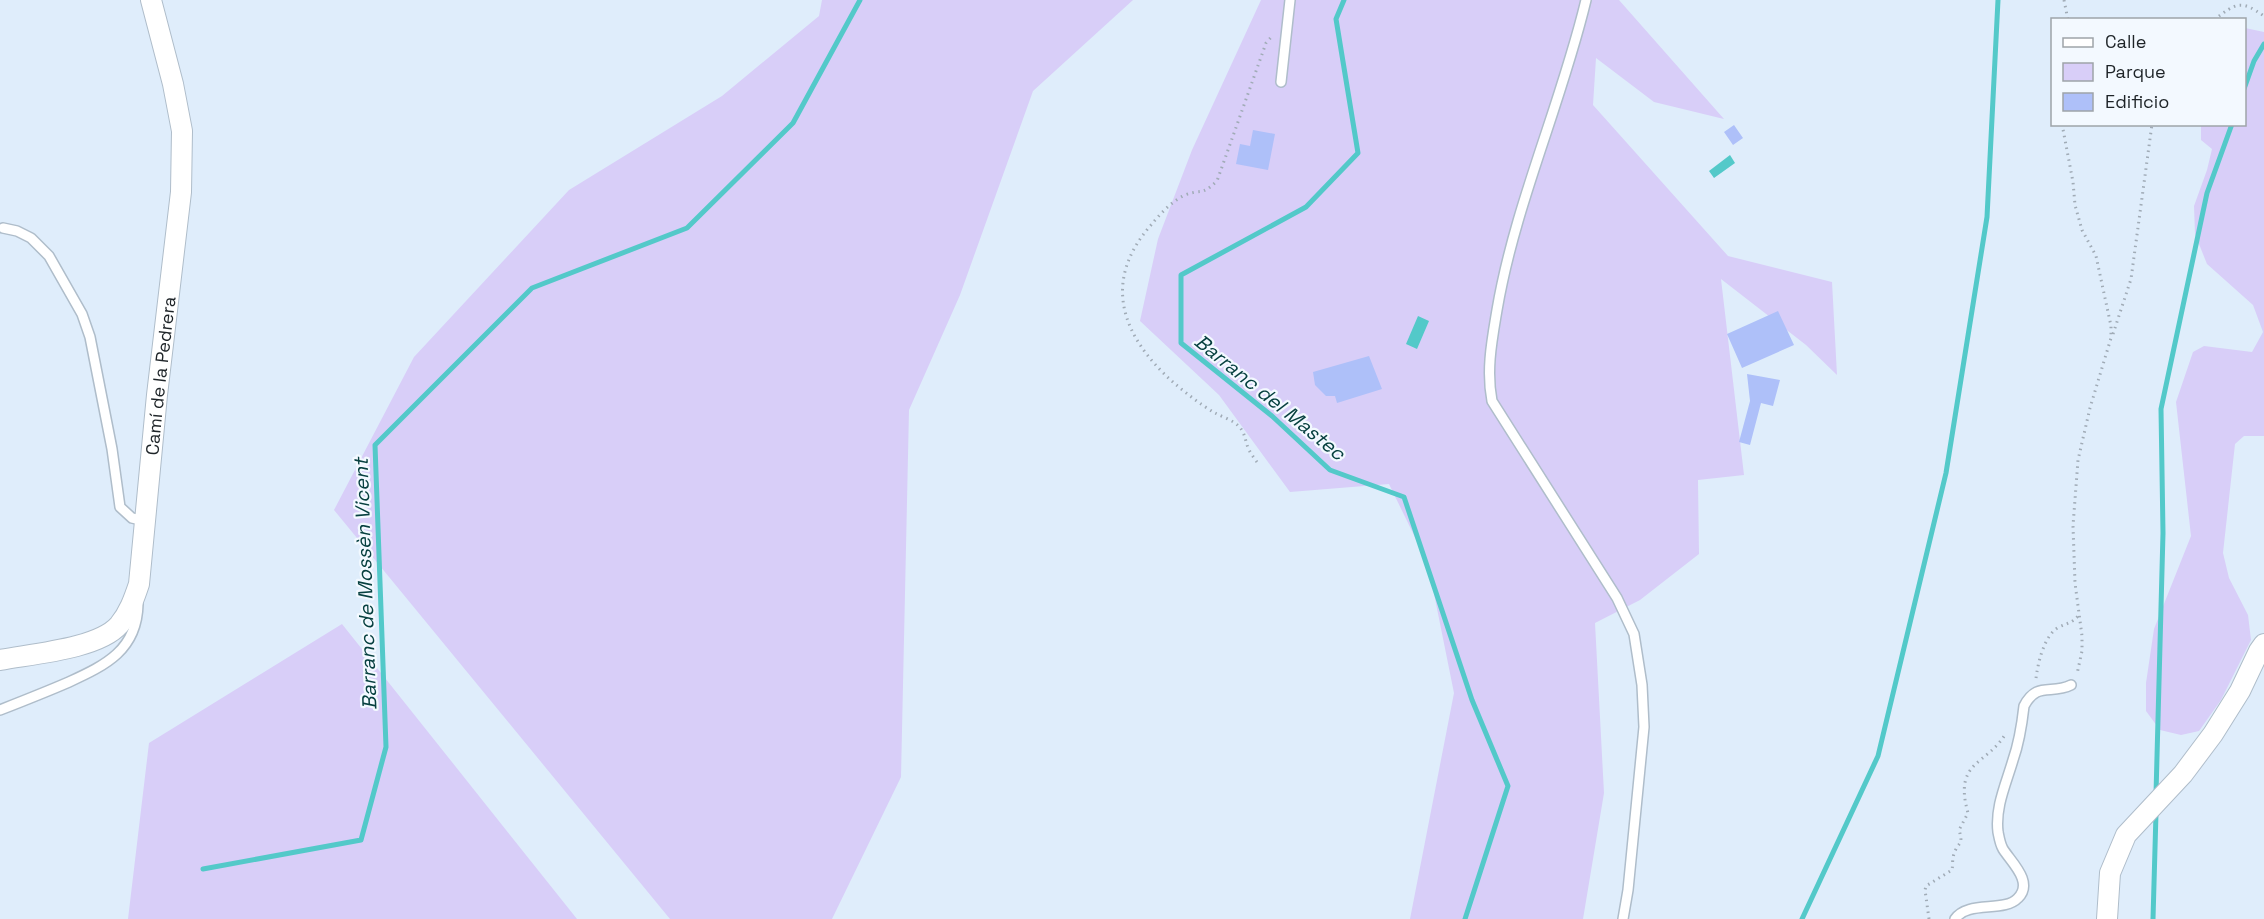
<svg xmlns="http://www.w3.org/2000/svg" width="2264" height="919" viewBox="0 0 2264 919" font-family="'Space Grotesk',sans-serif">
	<rect width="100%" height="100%" fill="#dfedfb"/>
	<path fill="#d8cef8" d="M822,0H1133L1033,91L960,295L909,410L901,777L832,919H670L334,510L414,357L569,190L722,96L819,16Z
		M1261,0H1619L1724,119L1654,102L1596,58L1593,105L1728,256L1832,282L1837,375L1806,345L1721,279L1744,475L1698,480L1699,554L1640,600L1595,623L1604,793L1583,919H1410L1454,693L1428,564L1389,484L1290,492L1219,395L1140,321L1158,239L1192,150Z
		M2245,28L2264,32V436H2244L2235,444L2223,553L2229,578L2248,615L2251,640L2221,700L2199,731L2181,735L2160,730L2146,711V683L2154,629L2191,536L2176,402L2193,352L2204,346L2252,352L2263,332L2253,305L2207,264L2195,234L2194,206L2207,170L2212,149L2201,140V126L2244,124Z
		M342,624L577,919H128L149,743Z"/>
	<path fill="#53c9c9" d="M1730,155L1735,163L1714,178L1709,171Z
		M1418,316L1429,321L1417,349L1406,344Z"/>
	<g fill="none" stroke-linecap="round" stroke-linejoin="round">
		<path stroke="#53c9c9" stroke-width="5" d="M1344,0L1336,19L1358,153L1306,207L1181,275V343L1272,416L1330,470L1404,497L1472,700L1508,786L1465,919
			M2244,89L2254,61L2264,44
			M2156,794L2163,533L2161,409L2207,193L2232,124
			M203,869L361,840L386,747L375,445L532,288L687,228L793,123L860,0
			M1802,919L1878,756L1946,473L1987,217L1998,0
			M2153,919L2156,813"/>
	</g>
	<path fill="#aec0f9" d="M1734,125L1743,138L1733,145L1724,132Z
		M1253,130L1275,134L1268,170L1236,164L1240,144L1250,146Z
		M1778,311L1794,345L1742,368L1727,334Z
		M1369,356L1382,389L1337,403L1335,396H1326L1315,385L1313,372Z
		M1747,374L1780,380L1773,406L1761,403L1750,445L1739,442L1750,401Z"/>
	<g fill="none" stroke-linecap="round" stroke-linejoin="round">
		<defs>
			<path id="service" d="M1586,0C1561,105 1515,204 1497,310C1492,340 1486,370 1492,401L1617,598L1634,634L1642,685L1644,727L1628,890L1623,919
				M1281,82L1290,0
				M3,228L17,231L31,238L49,256L82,314L90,337L112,449L120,507L132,518L145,521
				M0,710C23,701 46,692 69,682C106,665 137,650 138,604
				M1955,919C1968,900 2004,913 2018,898C2034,882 2011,862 2003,849C2000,844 1999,837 1998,832C1995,807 2006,784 2013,760C2019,743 2022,724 2024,706C2037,681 2051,695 2071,685"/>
			<g id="minor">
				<path id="s1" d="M0,660C31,654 98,649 119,625C129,613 134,599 139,584L157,395L181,192L182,131L173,84L151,0"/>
				<path d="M2107,919L2110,873L2126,835L2183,774L2213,734L2240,691L2259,651L2264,644"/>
			</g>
		</defs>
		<use href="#service" stroke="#afbdca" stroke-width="12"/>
		<use href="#minor" stroke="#afbdca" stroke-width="22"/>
		<path stroke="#a0abb6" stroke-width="3" stroke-dasharray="1.5 4.5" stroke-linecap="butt" d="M2064,0L2068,20
			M2214,20C2237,2 2241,0 2264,16
			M2062,124L2073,182L2075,205L2082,230L2096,256L2111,326V338L2090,408L2078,460L2073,526L2075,583L2082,636V651L2077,674
			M2113,334L2131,279L2152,124
			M1257,462C1254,458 1251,454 1249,450C1244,439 1246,431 1235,423C1229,419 1221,416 1215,413C1201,405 1186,393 1174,383C1122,337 1101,282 1151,225C1160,214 1172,201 1185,195C1203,188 1200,197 1217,181L1266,43L1273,35
			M2036,678C2038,663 2044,635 2059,627C2068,623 2072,623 2079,615
			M1929,919L1925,890L1926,886L1952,870C1953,865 1952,859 1954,854C1958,841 1964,846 1959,830L1968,813C1953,760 1987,766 2006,733"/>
		<use href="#service" stroke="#fff" stroke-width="9"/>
		<use href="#minor" stroke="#fff" stroke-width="20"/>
	</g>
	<g text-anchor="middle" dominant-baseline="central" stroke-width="4.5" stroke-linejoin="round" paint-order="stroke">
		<g font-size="18" fill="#1e2428" stroke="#f3f9ff">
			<text stroke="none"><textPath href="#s1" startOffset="381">Camí de la Pedrera</textPath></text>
		</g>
		<g font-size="20" font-style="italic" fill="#074040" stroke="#f3f9ff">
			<text transform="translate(1270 397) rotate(39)">Barranc del Mastec</text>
			<text transform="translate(365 584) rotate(-92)">Barranc de Mossèn Vicent</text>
		</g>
	</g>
	<rect x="2051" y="18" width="195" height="108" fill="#f3f9ff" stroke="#9ea4a9" stroke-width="1.5"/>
	<rect x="2063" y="38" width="30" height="9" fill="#ffffff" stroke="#9ea4a9" stroke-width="1.5"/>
	<text x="2105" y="48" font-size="18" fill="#1e2428">Calle</text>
	<rect x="2063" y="63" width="30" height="18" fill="#d8cef8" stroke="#9ea4a9" stroke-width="1.5"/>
	<text x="2105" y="78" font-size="18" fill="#1e2428">Parque</text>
	<rect x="2063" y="93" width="30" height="18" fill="#aec0f9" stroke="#9ea4a9" stroke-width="1.5"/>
	<text x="2105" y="108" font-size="18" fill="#1e2428">Edificio</text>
</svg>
